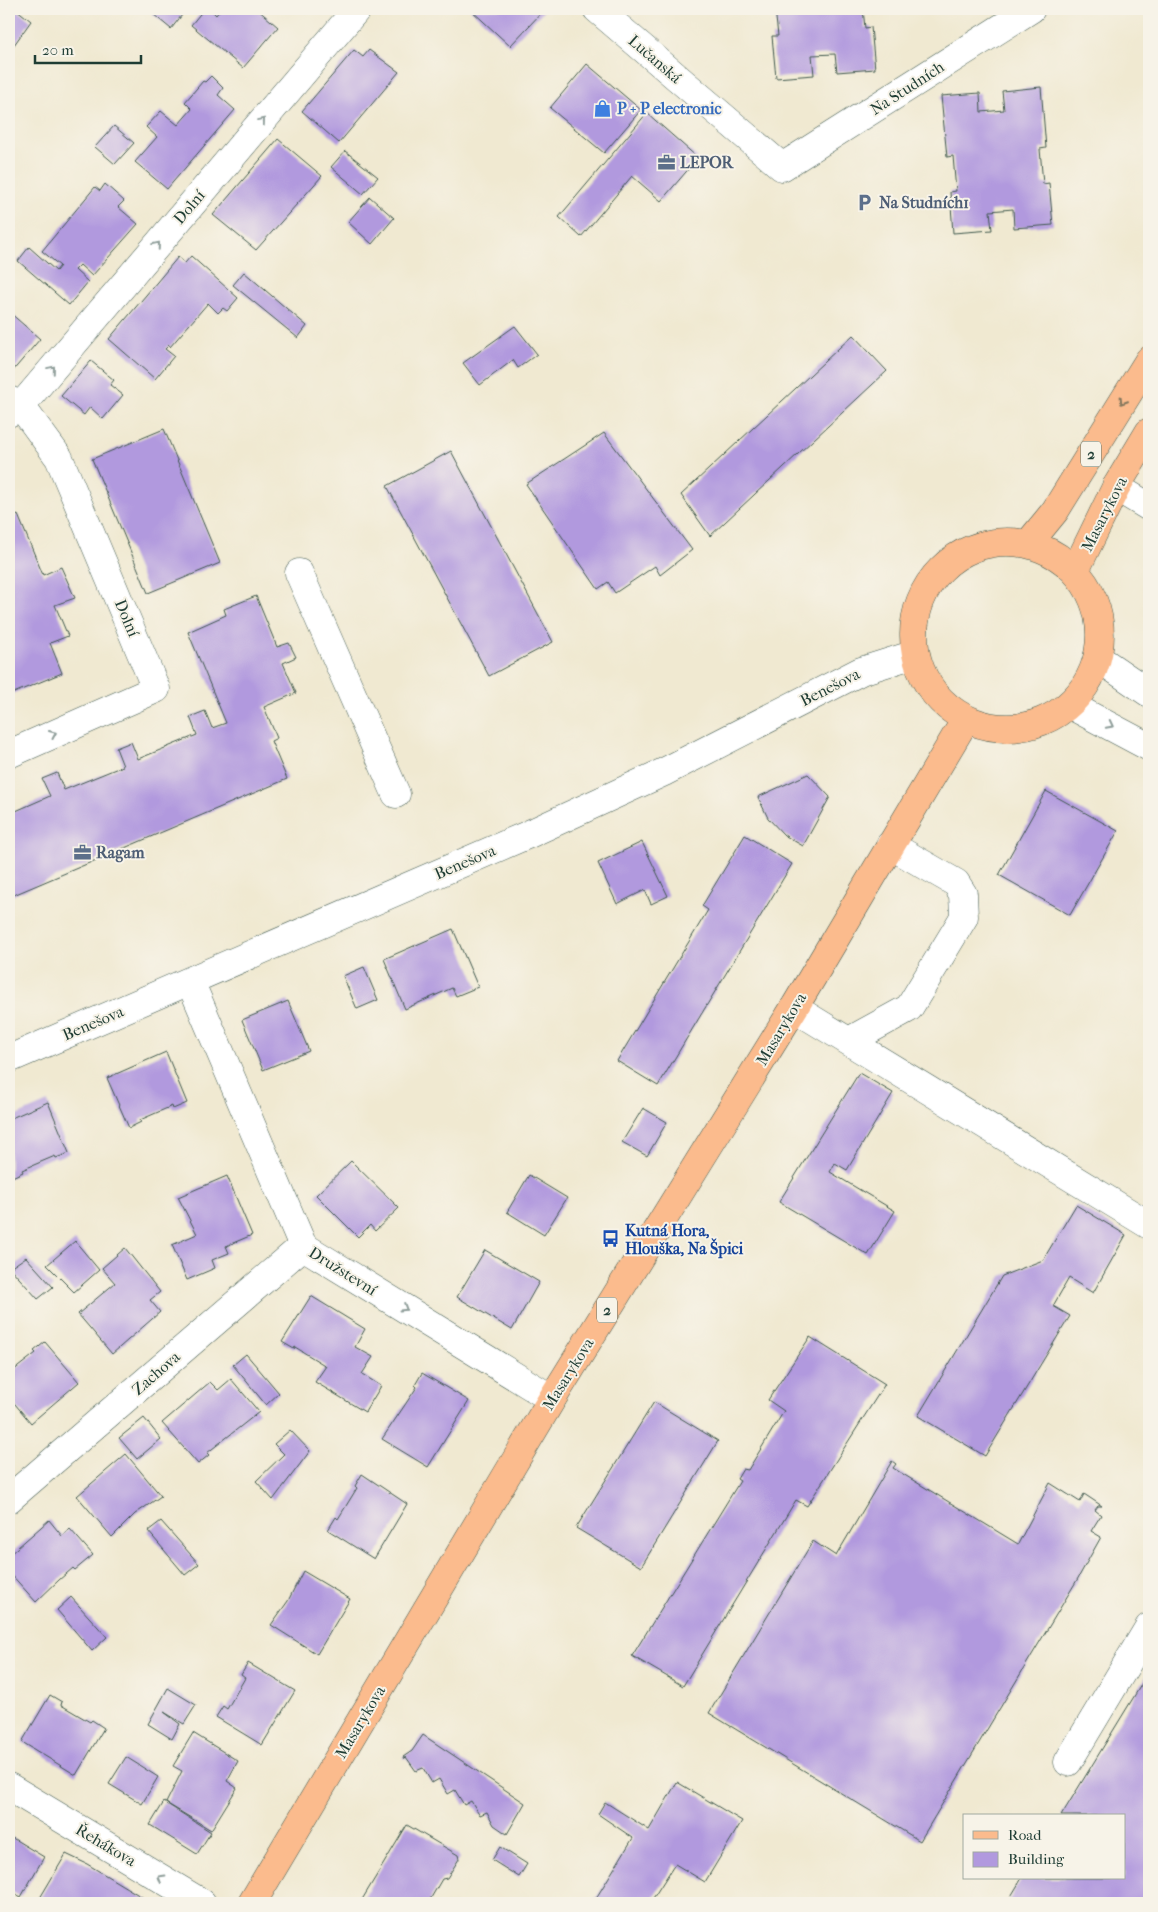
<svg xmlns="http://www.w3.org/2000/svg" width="1158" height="1912" viewBox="0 0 1158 1912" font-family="'IM FELL French Canon',serif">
	<rect width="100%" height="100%" fill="#f7f3e8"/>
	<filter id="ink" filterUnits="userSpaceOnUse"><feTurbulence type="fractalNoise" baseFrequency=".02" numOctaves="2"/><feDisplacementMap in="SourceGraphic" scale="10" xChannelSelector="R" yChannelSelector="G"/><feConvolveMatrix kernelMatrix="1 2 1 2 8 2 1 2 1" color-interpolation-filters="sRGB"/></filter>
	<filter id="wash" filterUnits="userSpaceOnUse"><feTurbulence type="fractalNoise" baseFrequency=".0096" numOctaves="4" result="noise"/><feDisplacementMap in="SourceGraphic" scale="20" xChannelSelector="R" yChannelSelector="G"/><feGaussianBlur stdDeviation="1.12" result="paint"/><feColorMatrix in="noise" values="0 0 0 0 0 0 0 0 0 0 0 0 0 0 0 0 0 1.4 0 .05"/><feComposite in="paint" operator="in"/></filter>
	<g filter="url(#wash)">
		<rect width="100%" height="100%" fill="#f0e9d1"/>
		<g id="blocks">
			<path fill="#b199de" d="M9,9H16L31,21L9,52Z
				M147,9H175L182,15L171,29Z
				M204,9H210L216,15L221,9H257L278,27L243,68L191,25Z
				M470,9H545L510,46Z
				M775,9H863L865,28L871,27L875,69L837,72L835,54L812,55L814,75L776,78L772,36H778Z
				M354,50L363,57L369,50L399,72L339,143L302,111Z
				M587,64L641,110L604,153L550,108Z
				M211,76L223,88L218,95L235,110L167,189L135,162L157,137L146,127L161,111L178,125L192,109L185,102L203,81L205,82Z
				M1041,87L1046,148L1040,149L1043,184L1049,183L1053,225L1014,228L1013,209L990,211L992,230L953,233L950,192L956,191L953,156L947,157L941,96L980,93L981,112L1004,110L1002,91Z
				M647,113L698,158L661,201L632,176L581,237L559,217Z
				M114,126L134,143L115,164L95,147Z
				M278,139L322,176L256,250L213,215Z
				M345,151L378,177L363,194L331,167Z
				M105,184L124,201L118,207L138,224L92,276L80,265L75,270L88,282L69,305L18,261L29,247L56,271L60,266L42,251L95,187L100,191Z
				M370,197L394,218L372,244L348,222Z
				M191,256L238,298L227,311L223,308L218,313L208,303L170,347L169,345L165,349L174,356L155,379L109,339L178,257L185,263Z
				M244,272L307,326L298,338L233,285Z
				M9,312L40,339L11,373L9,372Z
				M515,326L537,354L518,368L513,360L480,385L463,363Z
				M853,335L887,371L710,536L681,495Z
				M91,361L114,380L110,385L123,395L103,419L90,407L84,415L61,396Z
				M164,429L220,563L148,593L92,459Z
				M604,433L692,550L660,575L655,566L615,593L608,582L598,589L526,484Z
				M451,451L553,642L489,676L387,486Z
				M18,515L43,575L61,567L75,598L55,605L68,636L50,643L62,673L9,695V519Z
				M256,596L277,647L289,643L296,657L283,663L296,693L264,707L277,738L271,741L287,779L9,897V814L50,796L42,779L57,773L64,790L123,766L116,748L131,742L138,759L197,735L190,717L205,711L212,728L226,723L188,632L226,615L224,609Z
				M808,774L830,797L803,846L784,835L768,818L758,797Z
				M1046,791L1118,831L1070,915L999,875Z
				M745,835L792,864L658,1086L617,1061L708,910L702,906Z
				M642,842L668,896L651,904L645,890L617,904L598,863Z
				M453,929L478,987L456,996L452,988L405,1009L384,959Z
				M364,967L378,1000L357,1009L343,976Z
				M288,1001L309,1051L263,1070L242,1020Z
				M166,1052L187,1103L173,1109L172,1106L140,1120L141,1122L129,1128L107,1078Z
				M859,1073L893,1093L847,1170L835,1163L830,1172L895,1211L868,1255L779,1202Z
				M48,1102L69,1153L56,1158L55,1156L22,1170L23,1172L10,1178L9,1119Z
				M643,1108L667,1122L647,1156L622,1142Z
				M351,1161L399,1208L375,1231L370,1225L358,1237L316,1195Z
				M529,1175L567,1198L544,1235L507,1212Z
				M227,1176L252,1235L226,1246L229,1253L212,1260L215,1268L187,1280L172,1245L197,1234L178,1197Z
				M1076,1205L1126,1235L1093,1293L1069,1278L1053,1306L1070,1316L985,1456L918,1416L1002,1276L1043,1260Z
				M75,1241L99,1270L74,1292L47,1265Z
				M125,1248L160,1292L150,1300L160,1312L112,1354L78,1314L115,1283L102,1268Z
				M485,1250L539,1282L512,1330L457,1297Z
				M26,1257L53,1287L38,1299L10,1268Z
				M311,1296L365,1329L355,1347L373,1357L362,1374L381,1386L365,1412L315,1382L326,1366L295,1347L294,1349L282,1342Z
				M810,1337L885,1384L807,1506L796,1500L683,1686L632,1656L740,1481L737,1479L743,1469L748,1470L784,1411L768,1400Z
				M45,1342L79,1382L31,1423L9,1397V1374L36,1353L34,1351Z
				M246,1354L279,1393L266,1405L233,1365Z
				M422,1373L469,1401L428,1467L382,1439L417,1387L415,1385Z
				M231,1379L259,1412L207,1453L209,1455L198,1464L162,1423L210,1382L218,1390Z
				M654,1402L718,1441L641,1567L576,1528Z
				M144,1418L161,1439L137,1459L119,1438Z
				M290,1430L310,1451L273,1500L256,1481L284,1454L274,1444Z
				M126,1454L161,1496L135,1514L112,1537L77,1496Z
				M892,1461L896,1464L893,1468L1018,1544L1050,1483L1080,1502L1084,1494L1102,1506H1098L1095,1510L1101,1515L1091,1531L1101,1537L1077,1580L920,1841L709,1713L813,1541L836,1556Z
				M362,1474L407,1504L374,1559L328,1530L336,1517L338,1519L357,1488L355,1486Z
				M49,1520L62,1536L70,1529L93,1555L75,1570L73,1568L59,1580L36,1602L9,1572V1555Z
				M161,1521L199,1564L185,1575L148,1531Z
				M303,1571L350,1599L317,1654L271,1625L288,1601Z
				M71,1597L107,1637L92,1651L57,1610Z
				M248,1663L295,1691L262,1745L216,1717L223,1706L227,1709L245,1678L241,1675Z
				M1149,1672V1903H1007L1022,1878H1124V1816H1061Z
				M168,1688L196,1705L184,1724L164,1712L180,1724L172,1739L148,1724Z
				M50,1695L62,1702L61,1705L90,1722L92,1720L104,1728L76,1775L22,1742Z
				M193,1733L238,1761L227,1781L237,1788L211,1830L166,1803L182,1771L173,1766Z
				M423,1735L525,1803L507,1834L494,1825L487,1812L480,1815L471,1801L464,1805L455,1790L448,1794L439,1779L432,1783L423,1768L416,1771L406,1757L404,1759L403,1757L412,1751Z
				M126,1757L158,1777L142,1804L109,1784Z
				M677,1782L742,1821L705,1882L675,1864L650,1903H593L633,1838L598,1814L605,1802L649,1830Z
				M164,1802L211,1832L197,1854L150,1825Z
				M407,1825L458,1855L459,1859L447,1878L442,1879L428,1903H360Z
				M9,1836L44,1857L21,1897L9,1890Z
				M500,1847L527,1864L519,1877L492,1860Z
				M66,1854L87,1864L152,1903H37Z"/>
		</g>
	</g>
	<g filter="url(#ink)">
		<use href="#blocks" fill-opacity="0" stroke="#3e574c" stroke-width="1"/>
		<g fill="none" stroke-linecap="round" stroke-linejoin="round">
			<defs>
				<path id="minor" d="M597,9L782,167L1031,9
					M9,400L21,406L59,458L156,689L9,754
					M9,413L21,406L357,9
					M1116,487L1149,507
					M299,573L396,794
					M1098,658L1149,693
					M1070,705L1149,747
					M190,981L303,1246L552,1399
					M794,1008L1149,1225
					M849,1041L909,1008L964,917L963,894L956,883L890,845
					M9,1059L527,835L664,772L861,671L915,654
					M9,1499L303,1246
					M1068,1762L1149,1627
					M9,1787L202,1903"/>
				<path id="major" d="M914 635a93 93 0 1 1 186 0a93 93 0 1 1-186 0Z
					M1028,544L1055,511L1149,360
					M1075,571L1116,487L1149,432
					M252,1903L552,1399L794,1008L966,719"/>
			</defs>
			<use href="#minor" stroke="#3e574c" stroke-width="29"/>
			<use href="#major" stroke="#3e574c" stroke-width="29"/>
			<use href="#minor" stroke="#fff" stroke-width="28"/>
			<use href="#major" stroke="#fbbb8d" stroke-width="28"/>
		</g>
		<defs><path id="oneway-chevron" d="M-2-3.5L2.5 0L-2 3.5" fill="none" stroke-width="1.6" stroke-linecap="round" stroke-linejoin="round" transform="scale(1.25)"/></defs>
		<g stroke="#8f9e9a">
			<use href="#oneway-chevron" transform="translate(262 121) rotate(-50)"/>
			<use href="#oneway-chevron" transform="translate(157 245) rotate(-50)"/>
			<use href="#oneway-chevron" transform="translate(52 369) rotate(-50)"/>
			<use href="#oneway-chevron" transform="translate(1110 725) rotate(27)"/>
			<use href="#oneway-chevron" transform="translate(53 734) rotate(-24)"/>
			<use href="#oneway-chevron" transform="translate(404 1308) rotate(32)"/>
			<use href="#oneway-chevron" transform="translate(161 1878) rotate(-149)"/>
		</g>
		<use stroke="#82765c" href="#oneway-chevron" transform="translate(1123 401) rotate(122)"/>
	</g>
	<defs>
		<symbol id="shop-bare" viewBox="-9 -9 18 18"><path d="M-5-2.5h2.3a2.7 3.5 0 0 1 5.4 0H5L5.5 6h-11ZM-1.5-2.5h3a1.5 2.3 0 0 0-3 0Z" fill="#3f7fe0" stroke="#f7f3e8" stroke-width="2.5" paint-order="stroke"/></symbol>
		<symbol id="office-bare" viewBox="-9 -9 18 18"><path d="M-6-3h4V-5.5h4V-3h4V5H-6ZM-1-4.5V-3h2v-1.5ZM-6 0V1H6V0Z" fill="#5c6f8a" stroke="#f7f3e8" stroke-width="2.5" paint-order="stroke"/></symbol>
		<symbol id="parking-bare" viewBox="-9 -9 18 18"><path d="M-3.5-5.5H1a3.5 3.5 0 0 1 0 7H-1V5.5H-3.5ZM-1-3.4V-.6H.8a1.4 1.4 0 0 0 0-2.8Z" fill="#5c6f8a" stroke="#f7f3e8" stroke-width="2.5" paint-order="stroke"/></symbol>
		<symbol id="bus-bare" viewBox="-9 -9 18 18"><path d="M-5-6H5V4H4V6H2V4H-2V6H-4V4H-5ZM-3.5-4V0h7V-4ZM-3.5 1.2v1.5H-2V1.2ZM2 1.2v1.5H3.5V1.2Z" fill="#1a4fb4" stroke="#f7f3e8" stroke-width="2.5" paint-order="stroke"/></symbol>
	</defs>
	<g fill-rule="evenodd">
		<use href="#shop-bare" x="590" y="96" width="25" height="25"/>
		<use href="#office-bare" x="654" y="150" width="25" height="25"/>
		<use href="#parking-bare" x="852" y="190" width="25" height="25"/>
		<use href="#office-bare" x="70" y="840" width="25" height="25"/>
		<use href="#bus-bare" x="598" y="1226" width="25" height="25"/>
	</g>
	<g text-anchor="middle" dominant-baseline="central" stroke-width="4" stroke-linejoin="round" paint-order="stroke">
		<g fill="#f7f3e8" stroke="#60746a" stroke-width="1">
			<rect x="1081" y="441.5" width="20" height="25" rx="4"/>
			<rect x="597" y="1297.5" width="20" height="25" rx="4"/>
		</g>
		<g font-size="15" font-weight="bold" fill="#1f3d34">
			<text x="1091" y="454">2</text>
			<text x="607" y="1310">2</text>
		</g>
		<g font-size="16" fill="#1f3d34" stroke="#f7f3e8">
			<text transform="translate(655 59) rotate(41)">Lučanská</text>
			<text transform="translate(907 88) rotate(-33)">Na Studních</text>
			<text transform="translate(189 207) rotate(-50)">Dolní</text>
			<text transform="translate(1104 514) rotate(-63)">Masarykova</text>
			<text transform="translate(127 618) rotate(67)">Dolní</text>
			<text transform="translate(830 687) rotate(-27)">Benešova</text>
			<text transform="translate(465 862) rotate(-23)">Benešova</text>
			<text transform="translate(93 1023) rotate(-23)">Benešova</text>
			<text transform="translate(781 1029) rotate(-59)">Masarykova</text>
			<text transform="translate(343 1271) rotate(32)">Družstevní</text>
			<text transform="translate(156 1373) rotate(-41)">Zachova</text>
			<text transform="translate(568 1374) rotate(-58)">Masarykova</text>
			<text transform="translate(360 1722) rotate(-59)">Masarykova</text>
			<text transform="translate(106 1845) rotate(31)">Řehákova</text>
		</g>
		<g font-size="16" font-weight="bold" fill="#366cbe" stroke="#f7f3e8" text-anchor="start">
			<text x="617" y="108">P + P electronic</text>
		</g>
		<g font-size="16" font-weight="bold" fill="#4e5e75" stroke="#f7f3e8" text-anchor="start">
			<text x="680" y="162">LEPOR</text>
			<text x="879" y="202">Na Studních1</text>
			<text x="96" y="852">Ragam</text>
		</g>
		<g font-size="16" font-weight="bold" fill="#164399" stroke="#f7f3e8" text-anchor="start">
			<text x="625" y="1230">Kutná Hora,<tspan x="625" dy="18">Hlouška, Na Špici</tspan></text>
		</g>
	</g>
	<rect width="1158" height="1912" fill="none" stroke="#f7f3e8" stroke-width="30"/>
	<rect x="963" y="1814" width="162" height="65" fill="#f7f3e8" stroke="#a1aaa0"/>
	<rect x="973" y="1831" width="25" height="8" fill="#fbbb8d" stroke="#a1aaa0"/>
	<text x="1008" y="1840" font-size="15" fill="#1f3d34">Road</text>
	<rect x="973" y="1852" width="25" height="15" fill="#b199de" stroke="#a1aaa0"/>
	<text x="1008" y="1864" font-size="15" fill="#1f3d34">Building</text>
	<path d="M35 55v8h106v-8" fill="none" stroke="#1f3d34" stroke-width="2.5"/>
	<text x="42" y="55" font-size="15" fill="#1f3d34" stroke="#f7f3e8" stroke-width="4" paint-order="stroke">20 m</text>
</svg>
